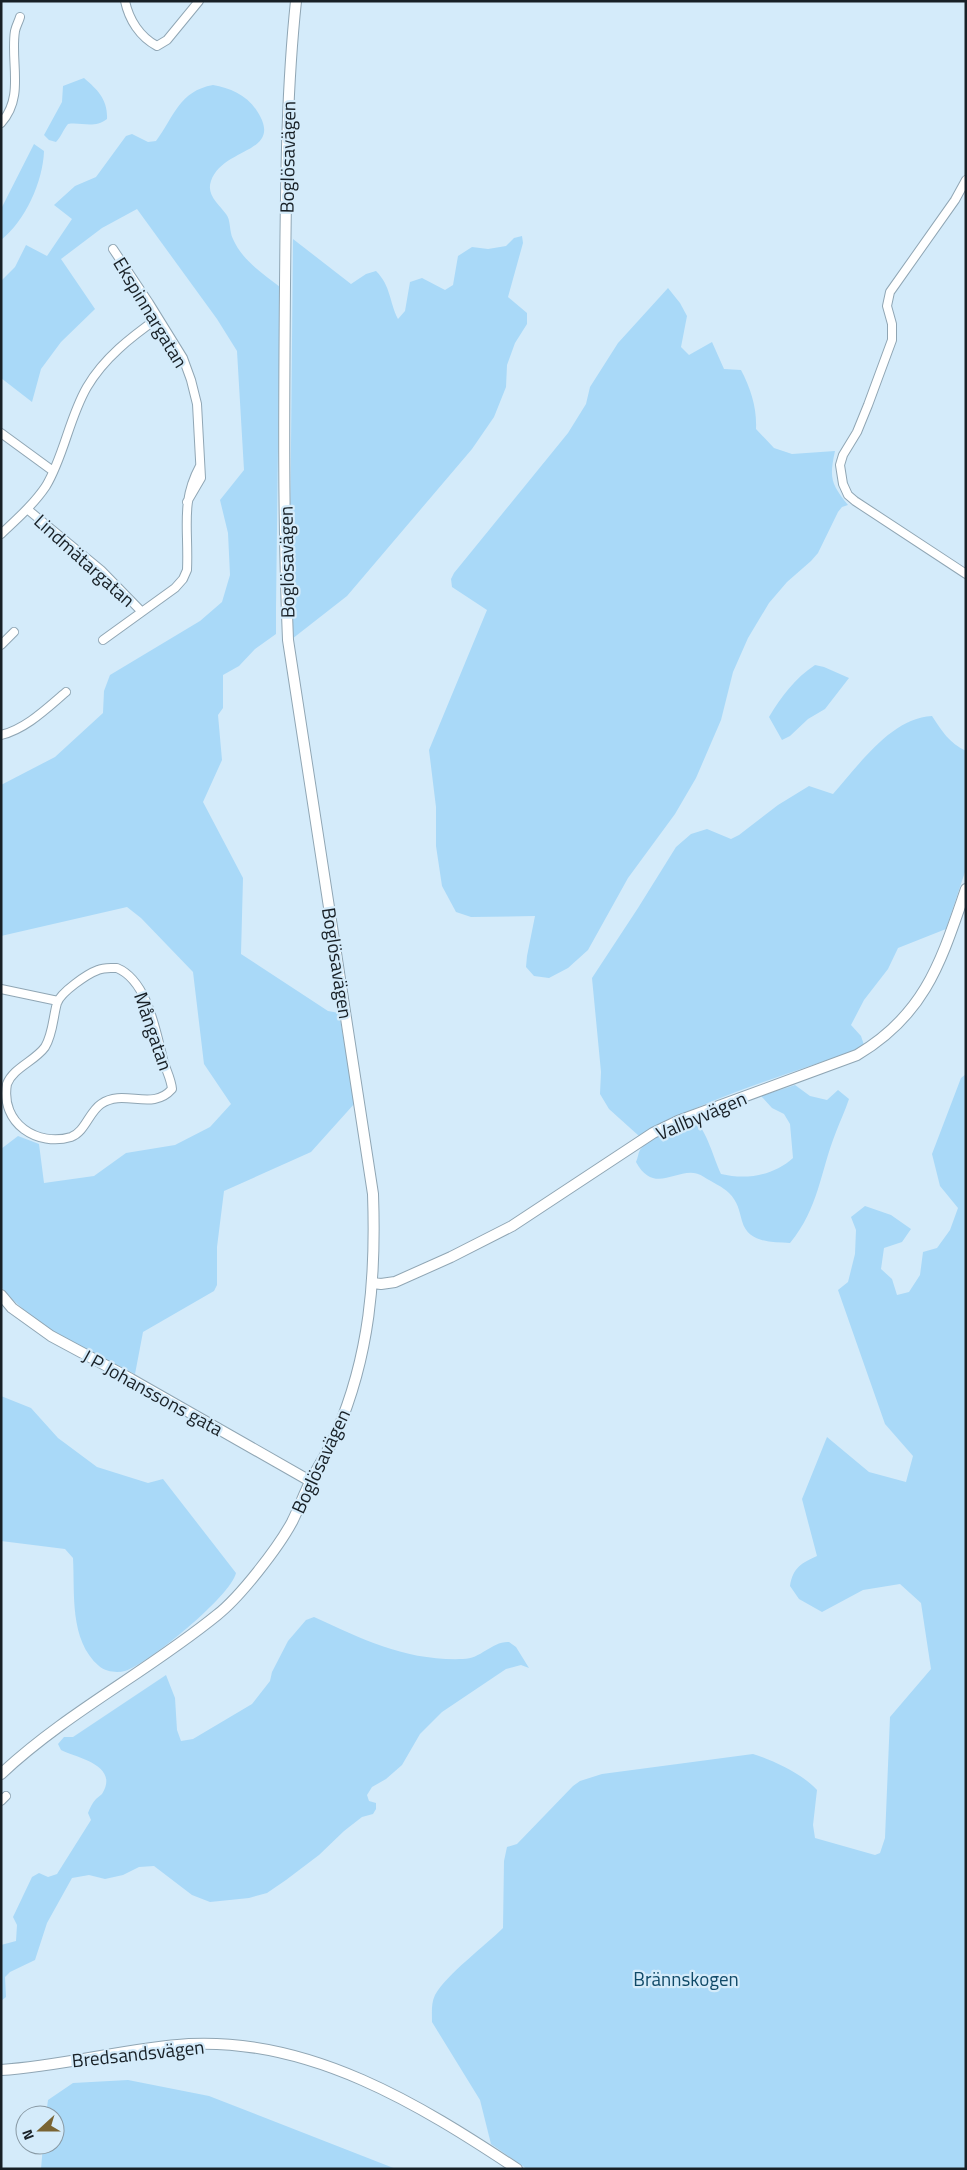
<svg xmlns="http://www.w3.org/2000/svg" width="967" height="2170" viewBox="0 0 967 2170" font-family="'Titillium Web',sans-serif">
	<rect width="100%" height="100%" fill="#d4ebfa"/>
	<path fill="#a9d9f8" d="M84,78C98,90 108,100 107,119C94,129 82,122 68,124C63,130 61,137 56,142L49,140L44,135L62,102L63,86Z
		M213,85C230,88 247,95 257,111C285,154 223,146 211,181C206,195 219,204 226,214C231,220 229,231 233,239C242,260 262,273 280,287L276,608V634L255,649L239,666L223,675V708L218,715L222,760L203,802L243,878L241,954L328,1011L339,1013L355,1103L311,1152L224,1191L217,1247V1285L214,1291L143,1332L135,1374C87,1350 36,1328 1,1287V1149L18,1136L39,1144L44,1183L94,1176L126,1153L175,1145L210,1127L231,1104L204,1064L193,972L141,918L127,907L1,936V785L55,757L103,713L104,691L110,675L200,621L222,602L230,575L228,533L220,500L244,470L237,351L217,319L137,209L102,228L61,259L95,309L61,342L41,369L32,402L1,378V281L15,267L26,245L47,256L72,219L54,205L75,186L96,177L126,136L132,134L148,142L156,141C174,117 179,91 213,85Z
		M34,144L44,151C43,182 25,221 1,240V209Z
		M522,236L523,243L508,297L527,313V324L515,343L507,365L506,387L494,417L472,449L347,596L292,639L291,615L293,599L290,576V548L293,239L351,284L366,274L376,271C391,286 389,301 398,319L405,311L410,282L422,278L445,290L453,285L458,256L472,247L488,249L506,246L514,238Z
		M668,288L680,303L687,316L681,347L689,355L712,342L724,369L741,370C751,389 757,408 756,429L774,448L792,454L835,451C829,478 831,484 848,505L842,507L838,512L818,553L811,561L787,582L769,603L748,638L733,672L721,720L696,778L675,814L628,878L588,950L568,968L549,978L534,976L526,967L527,956L535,916L471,917L456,912L442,886L436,846V807L429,750L487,610L452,587L451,579L454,573L568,433L586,404L590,387L618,343Z
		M815,665L824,667L849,678L825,709L808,719L790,736L782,740L769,717C781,697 795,678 815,665Z
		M932,716C942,731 949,743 966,751V869L946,929L898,948L888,969L864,1000L851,1025L861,1036L864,1045L856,1050C783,1076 707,1098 639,1136L609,1109L600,1094L601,1072L592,978L638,908L676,847L691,834L707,829L731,839L739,835L778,805L809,786L833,794C859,765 891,718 932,716Z
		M966,1074V2169H527L491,2144L480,2100L432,2022C432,2013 431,2003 435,1995C447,1974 485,1946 503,1928L504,1861L507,1847L517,1844L573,1786L580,1781L602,1774L753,1754C773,1760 804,1775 817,1790L813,1825L815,1838L875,1855L880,1853L885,1838L890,1717L931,1669L921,1603L900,1584L863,1590L822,1612L799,1599L790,1586C793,1567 802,1563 817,1556L802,1499L827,1437L869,1472L906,1482L913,1456L885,1424L838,1290L848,1282L855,1254L856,1230L851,1217L865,1206L891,1215L911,1229L902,1242L884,1248L881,1269L892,1279L897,1295L909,1292L920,1275L923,1252L937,1248L950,1230L958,1208L940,1186L932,1154L961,1078Z
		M795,1085L810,1096L827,1100L838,1090L849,1099C845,1111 840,1121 836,1132C820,1172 819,1208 790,1243C771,1242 748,1243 742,1221C739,1210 738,1202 729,1193C723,1187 712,1182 704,1177C681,1161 656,1199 636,1162C638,1158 638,1153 640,1150C652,1135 677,1126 694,1119C708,1133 713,1157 721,1174C746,1180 773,1176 793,1158L790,1124L784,1114L772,1108L761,1096Z
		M1,1396L31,1408L58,1438L97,1467L148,1483L163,1479L236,1573C231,1596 148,1664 125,1671C117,1673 106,1672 99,1666C69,1640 75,1593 73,1558L65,1549L1,1541Z
		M314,1617C364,1640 406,1661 463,1659C481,1659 492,1641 509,1642L516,1647L529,1668L521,1665L506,1669L442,1712L420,1734L402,1765L386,1779L372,1787L367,1795L369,1801L376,1803V1809L373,1814L362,1817L344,1831L319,1855L286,1880L267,1893L249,1898L210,1902L192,1895L154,1866L139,1867L123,1875L105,1879L89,1875L72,1878L47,1923L35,1960L10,1972L5,1977L6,1997L1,2001V1945L16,1941L17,1925L13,1917L32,1877L39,1873L48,1877L57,1874L91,1820L88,1813C90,1808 92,1803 96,1799C98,1797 100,1796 102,1794C120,1765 77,1758 61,1750L58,1744L64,1737H73L166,1675L175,1698L177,1730L181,1741L193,1739L252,1704L270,1681L272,1672L288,1641L306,1620Z
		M128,2080L209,2096L396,2169H41L43,2145H55V2115H46L48,2100L73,2083Z"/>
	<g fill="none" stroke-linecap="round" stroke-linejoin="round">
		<defs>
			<path id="street" d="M125,1C129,20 140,37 157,46L167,40L199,1
				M1,123C25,97 10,62 15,31C16,26 19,21 20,17
				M966,180L955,200L890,292L887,306L892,324V340L868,405L857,432L843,455L840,465L843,484L848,495L855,501L966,574
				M113,249L149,303L183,358L191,380L197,404L201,478L187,502
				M1,433L53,471
				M27,509L101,570L142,612
				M1,534C17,519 34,504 46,486C64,456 69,418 87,387C104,358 131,337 158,318
				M103,640L175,588L183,579L187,570C189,529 180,503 200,466
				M1,645L14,632
				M1,735C26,729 47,708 66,692
				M117,968C146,980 155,1027 162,1055C164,1067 171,1077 172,1089C152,1112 124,1088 101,1104C89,1112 85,1132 71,1137C38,1147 0,1124 7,1084C13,1068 35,1061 45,1047C53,1034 53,1017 57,1003C61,992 87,974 98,970C104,967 111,968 117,968Z
				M1,989L58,1001
				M1,1801L6,1796"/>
			<path id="secondary" d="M373,1283L381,1284L395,1282L451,1257L512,1226L653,1133L678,1121L857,1055C926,1014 941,961 966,889
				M1,1295L12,1308L51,1336L131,1379L310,1481
				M1,1774C66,1713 147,1672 217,1615C240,1597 278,1548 292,1522C299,1508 304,1494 311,1480C319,1465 329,1450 336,1434C370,1355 376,1278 373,1194L288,640C283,522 284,403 285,285C286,190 286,96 296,1
				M1,2070C64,2066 126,2048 189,2044C311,2038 419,2104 517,2169"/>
		</defs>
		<use href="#street" stroke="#90a6b4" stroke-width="10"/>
		<use href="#secondary" stroke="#90a6b4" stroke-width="12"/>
		<use href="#street" stroke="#fff" stroke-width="8"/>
		<use href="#secondary" stroke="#fff" stroke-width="10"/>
	</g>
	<g text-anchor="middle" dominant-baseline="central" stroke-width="4.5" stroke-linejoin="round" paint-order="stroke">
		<g font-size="19" fill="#182026" stroke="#d4ebfa">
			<text transform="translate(287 157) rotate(-89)">Boglösavägen</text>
			<text transform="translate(151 312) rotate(59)">Ekspinnargatan</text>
			<text transform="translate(85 560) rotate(42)">Lindmätargatan</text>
			<text transform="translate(286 562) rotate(-91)">Boglösavägen</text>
			<text transform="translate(338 963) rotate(81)">Boglösavägen</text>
			<text transform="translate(154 1031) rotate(71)">Mångatan</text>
			<text transform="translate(701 1115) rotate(-23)">Vallbyvägen</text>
			<text transform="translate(153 1392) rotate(29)">J P Johanssons gata</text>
			<text transform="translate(320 1461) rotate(-65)">Boglösavägen</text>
			<text transform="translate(138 2053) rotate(-6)">Bredsandsvägen</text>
		</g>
		<g font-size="19" fill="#104a68" stroke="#d4ebfa">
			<text x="686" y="1978">Brännskogen</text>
		</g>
	</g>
	<rect width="967" height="2170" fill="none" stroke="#182026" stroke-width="5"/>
	<g transform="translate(40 2130) rotate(249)"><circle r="24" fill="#d4ebfa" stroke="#899aa5"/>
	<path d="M0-4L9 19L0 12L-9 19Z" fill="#796433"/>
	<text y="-8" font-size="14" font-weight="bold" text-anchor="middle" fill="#182026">N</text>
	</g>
</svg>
